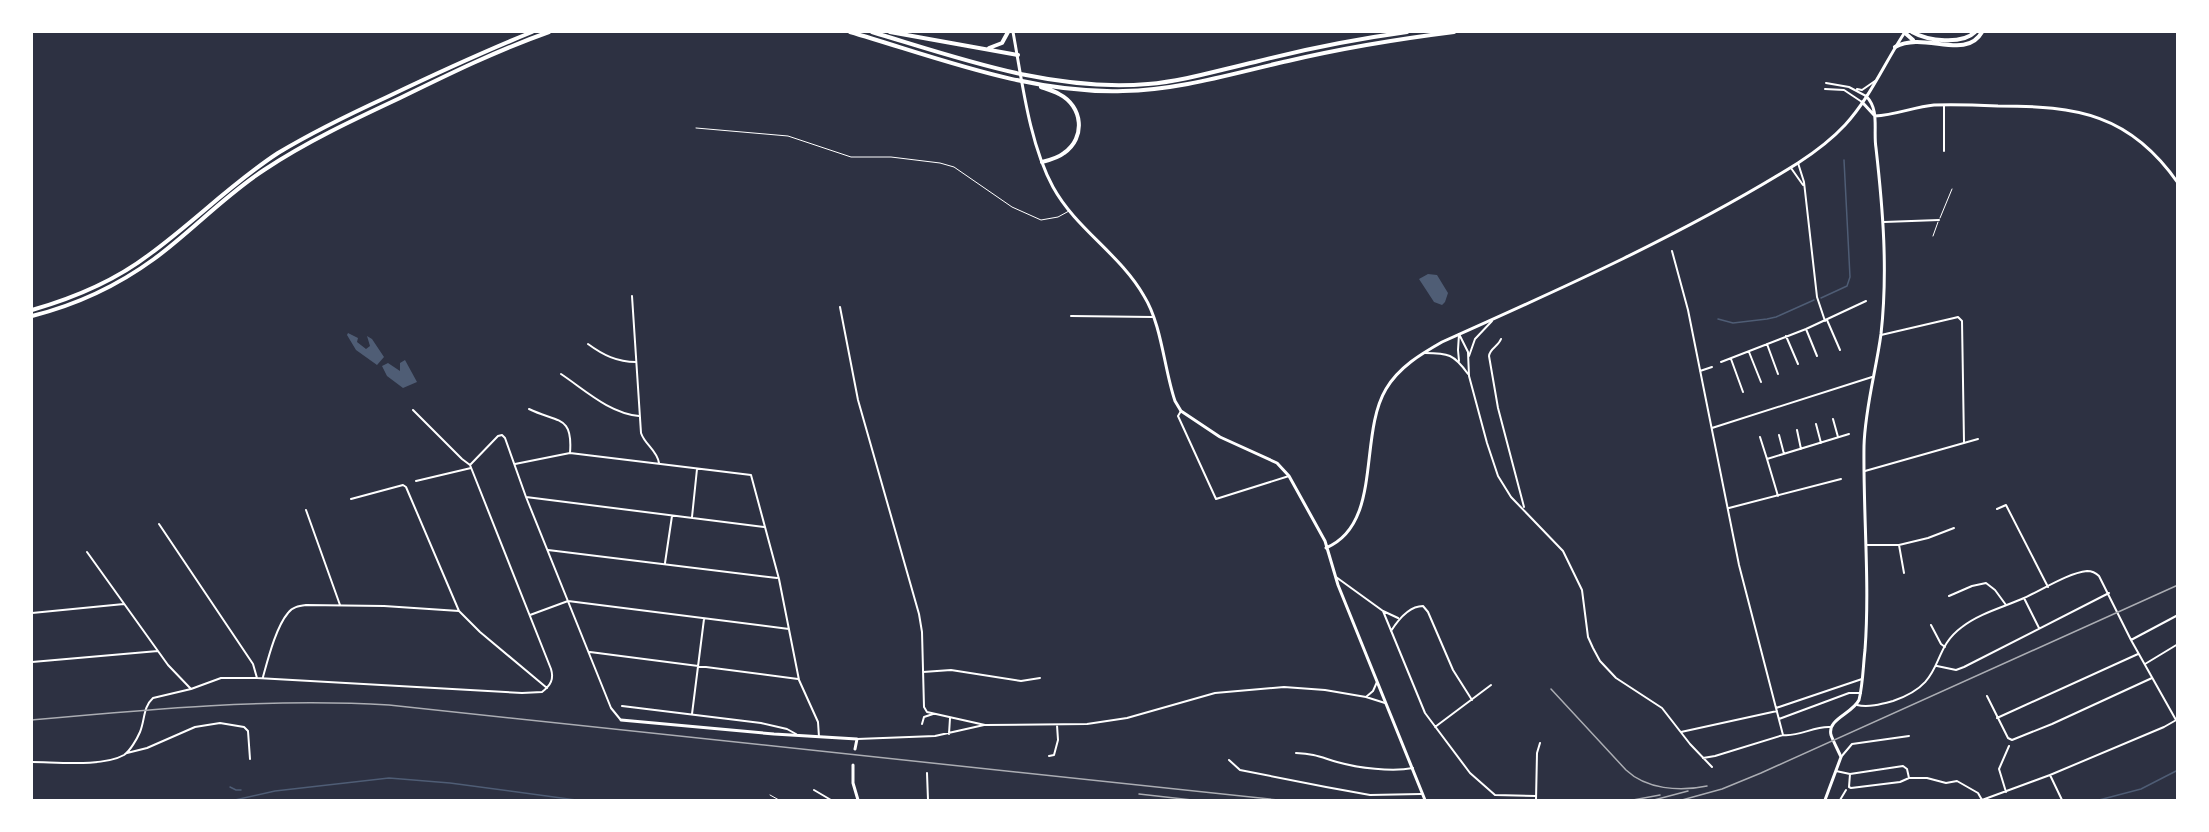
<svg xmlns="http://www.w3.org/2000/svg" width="2209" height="832" viewBox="0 0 2209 832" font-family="'Roboto Condensed',sans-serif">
	<rect width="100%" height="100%" fill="#2d3142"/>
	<path fill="#4f5d75" d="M1428,274L1437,275L1448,293L1445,302L1442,305L1434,302L1419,279Z
		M348,333L358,338L357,342L366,349L370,346L367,336L372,339L384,357L377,365L356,350L347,335Z
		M405,360L417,382L403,388L387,376L382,366L388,363L400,371V363Z"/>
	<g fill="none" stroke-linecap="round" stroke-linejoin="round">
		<path stroke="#4f5d75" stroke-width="1.5" d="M1821,298L1847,286L1850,277L1844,160
			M1718,319L1733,323L1767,319L1776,317L1814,300
			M230,787L236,790H241
			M235,800L275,791L389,778L450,783L576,800
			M2099,800L2141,789L2178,770"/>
		<path stroke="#fff" stroke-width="1" d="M696,128L788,136L851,157H891L940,163L954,167L1012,207L1041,220L1058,217L1069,211
			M1940,218L1952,189
			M1933,236L1938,222
			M770,795L779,800"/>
		<path stroke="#fff" stroke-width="2" d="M1826,83L1849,87L1866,96
			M1825,89L1844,90L1862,102
			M1857,89L1862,90L1875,81
			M1944,105V151
			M1798,163L1804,182L1817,297L1825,321
			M1791,168L1803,185
			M1884,222L1939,220
			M1672,251L1688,310L1739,565L1783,735
			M632,296L641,433C645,445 657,450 659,463
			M840,307L858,400L919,614L922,632L924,707L927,712L985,725L1087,724L1127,718L1215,693L1284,687L1325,690L1366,697L1385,703
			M1071,316L1153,317
			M1827,320L1840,350
			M1806,329L1817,356
			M1459,334L1468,352L1469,376L1487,443L1498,476L1511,497L1563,551L1582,590L1588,637L1593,648L1600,661L1616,678L1662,708L1690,744L1712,767
			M1881,335L1954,318L1958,317L1962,321L1964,442
			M1786,336L1798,364
			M1501,339C1498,347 1490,348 1489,356L1498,408L1524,507
			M588,344C603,355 617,362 636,362
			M1767,344L1778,374
			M1749,352L1761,382
			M1425,353C1448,353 1454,354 1468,374
			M1469,356L1475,339L1492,321
			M1731,359L1743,392
			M1459,361L1458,350L1459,334
			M1721,362L1806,329L1866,301
			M1700,371L1712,367
			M561,374C585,390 609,413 639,416
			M529,409C558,423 573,415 570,453
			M413,410L462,459L470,465
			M1181,411L1178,416L1216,499L1289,476
			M1833,419L1838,437
			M1816,424L1821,443
			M1712,428L1872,377
			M1797,430L1801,449
			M1779,435L1784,454
			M1760,437L1767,459
			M515,464L570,453L751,475L779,579L799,680L818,722L819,737
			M470,465L498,436L502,435L505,438L526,497L611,708L620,719
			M1865,471L1978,439
			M416,481L471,468
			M1778,496L1767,459L1849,434
			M526,497L764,527
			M351,499L403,485L406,487L459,611
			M1729,508L1841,479
			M1997,509L2006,505L2048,587
			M306,510L340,605
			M692,517L697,469
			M159,524L253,664L257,678
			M1867,545H1899L1928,538L1954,528
			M1899,545L1904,573
			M548,550L777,578
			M87,552L168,665L191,689
			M665,563L672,516
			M1336,577L1383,611L1398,618
			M1949,596L1972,586L1986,583L1995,590L2006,605
			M2024,598L2039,628
			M1383,611L1425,713L1470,773L1495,795L1536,796
			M32,613L124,604
			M530,615L568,601L789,629
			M1931,625L1941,644L1945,647
			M1391,631C1398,620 1409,606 1423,606L1428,612L1453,670L1472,700
			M2131,640L2178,615
			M590,652L798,679
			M32,662L158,651
			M2145,664L2178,644
			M1937,666L1956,670L1964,667L2109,593
			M923,672L951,670L1021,681L1040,678
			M263,677C268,659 276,627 288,613C292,607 299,606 306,605L384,606L459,611L480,632L547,688
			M1987,696L2008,738L2012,740L2052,724L2152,678
			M1366,697L1373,691L1377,682
			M1857,705C1868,708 1882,704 1893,701C1948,682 1928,652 1962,627C1980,613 2004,607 2024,598C2042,590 2068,573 2087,571C2092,571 2095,572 2099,576L2131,640L2176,720
			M622,706L761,723L787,729L796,734
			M1776,708L1862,679
			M692,714L704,619
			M1997,718L2138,654
			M1779,719L1849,693H1861
			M922,724L924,717L933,714
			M1435,727L1491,685
			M1681,732L1777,711
			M949,734L950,718
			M857,739L935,736L984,725
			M127,753L147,748L195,727L220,723L244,727L248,731L250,759
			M1296,753C1315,754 1320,757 1337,762C1358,768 1392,772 1413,768
			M1049,756L1054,755L1058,740L1057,725
			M1841,757L1852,744L1909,736
			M1703,758L1715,756L1783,735C1799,737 1814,726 1830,727
			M1229,760L1240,770L1326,787L1370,795L1421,794
			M32,762C56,762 103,767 124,755C130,751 137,739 140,732C145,720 143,707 153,698L191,689L221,678H257L522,693L542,692C551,685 554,679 551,669L470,465
			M1836,771L1850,774L1903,766L1907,769L1909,778L1900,782L1851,788L1849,787L1850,774
			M927,773L928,800
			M2050,775L2062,800
			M1909,778H1927L1946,783L1957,781L1978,793L1982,800L2050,775L2164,727L2178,719
			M814,790L831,800
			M2006,792L1999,769L2009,746
			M1536,800L1537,753L1540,743
			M1840,800L1846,790"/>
		<path stroke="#fff" stroke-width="3" d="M1013,32C1022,80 1029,143 1053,187C1076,229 1120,254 1144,296C1162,325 1164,369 1175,401L1181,411L1220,437L1277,463L1289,476L1325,541L1338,585L1425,800
			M1862,102L1874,115
			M1875,116C1895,115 1914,107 1934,105C1955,104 1977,105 1998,106C2077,106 2130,114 2178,183
			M1326,548C1383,524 1358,436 1386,389C1399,367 1421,354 1442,342C1563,288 1686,233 1798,163C1815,152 1831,140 1845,125C1870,98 1885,62 1905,32
			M621,720L774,734L857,739L855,749
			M853,765V783L858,800
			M1825,800L1841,757C1838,750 1834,743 1831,735C1827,719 1852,714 1859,700C1863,684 1863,667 1865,650C1870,582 1863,514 1864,446C1865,408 1876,371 1881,334C1888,271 1883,210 1876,148C1873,130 1880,110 1866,96"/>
		<path stroke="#fff" stroke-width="4" d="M850,32C939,58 1029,94 1123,91C1180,90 1234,73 1288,61C1343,48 1398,39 1454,32
			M872,32C962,59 1052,92 1148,84C1184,81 1219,70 1255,62C1305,49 1356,39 1407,32
			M890,32L1018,55
			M1904,32L1913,40
			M1912,32C1928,41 1962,45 1975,32
			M1895,47C1924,31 1966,61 1982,32
			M989,48L1002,43L1008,32
			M1041,87C1047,89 1054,91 1059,94C1083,106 1086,138 1064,153C1058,158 1050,160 1042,162
			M32,310C74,298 115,281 150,254C194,222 232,183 278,153C313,132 350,114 387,97C435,74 483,52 532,32
			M32,316C76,305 117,286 154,259C192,231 224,196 264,170C306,142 353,120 400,98C449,74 498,50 549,32"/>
		<path stroke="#abadb3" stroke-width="1.5" d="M1551,689L1626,770C1646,789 1679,792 1707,786
			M32,720C151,709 269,698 389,705L1278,800
			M1139,794L1192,800
			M1633,800L1660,795
			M1654,800L1688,791
			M1682,800L1722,789L1761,773L2178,585"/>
	</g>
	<rect width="2209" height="832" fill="none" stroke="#ffffff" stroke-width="66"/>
</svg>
